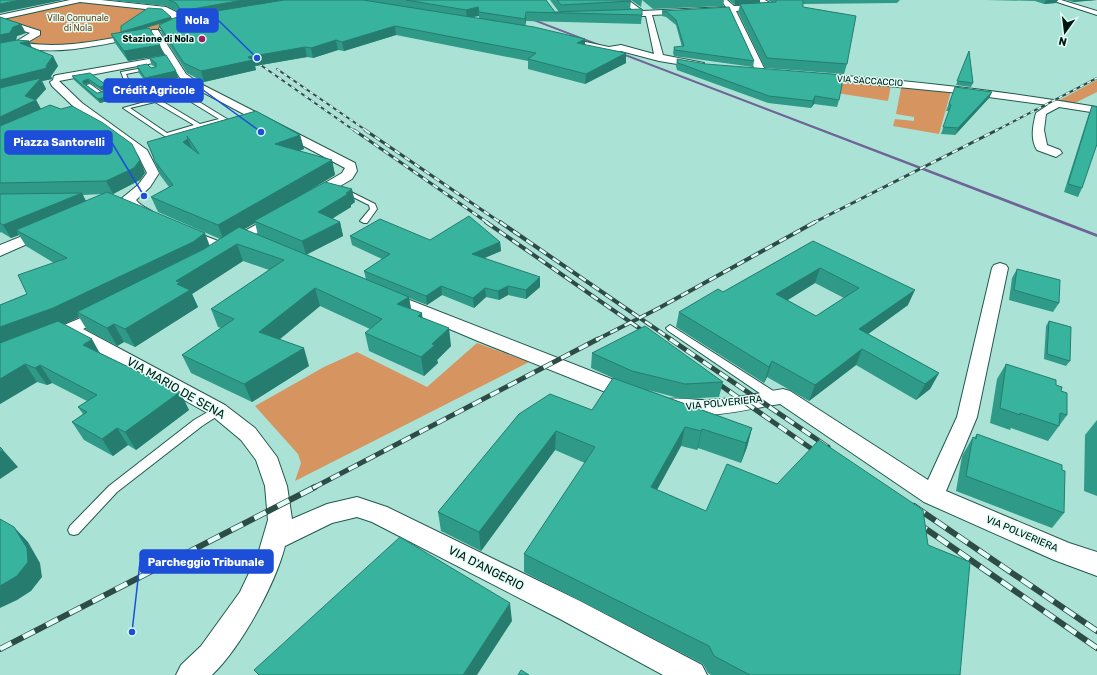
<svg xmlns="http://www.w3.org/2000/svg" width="1097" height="675" viewBox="0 0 1097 675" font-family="Rubik,sans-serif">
	<rect width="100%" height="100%" fill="#aae3d6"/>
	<path fill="#d59460" d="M80,1L155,9L169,16L173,21L168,26L141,34L57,47L23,43L38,33L0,17Z
		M1097,80V92L1075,103L1058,101Z
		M835,81L891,85L888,101L830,92Z
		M903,86L951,91L939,134L893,126L895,119L914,121V117L896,114L901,88Z
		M477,343L529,362L295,481L301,463L298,454L255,406L324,367L357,352L427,387Z"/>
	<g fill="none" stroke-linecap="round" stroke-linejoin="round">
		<path fill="#6f6497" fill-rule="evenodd" d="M531,18L1097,234V237L531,20Z"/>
		<defs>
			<path id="lane" d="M149,67L151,69L126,74L128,79L135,85L152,95L178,89L227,119L203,126V128H198L166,137L123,108L152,100L132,88L100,96L86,85L90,84L101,92L129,85L124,80L121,72ZM175,92L219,119L200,124L155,97ZM155,102L194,125L167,133L130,108Z
				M343,188L375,204L377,209L367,223H364L360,221L370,209L369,205L341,191L340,190Z
				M670,325L778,394L779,397L778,400H770L667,330L666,328Z
				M218,406L222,407L223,410L222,413L202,426L117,492L78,534L74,535L70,534L68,530L70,526L109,486L194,420Z"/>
			<path id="street" d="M70,0H101L166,7L178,13L184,22L163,31L159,29L160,27L175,21L164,11L80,2L3,19L40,31V35L26,43C63,49 100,40 137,34L141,36L137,38C99,45 58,56 19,47L16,43L17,41L30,33L0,23V15Z
				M620,0H628L643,11L726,7L721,0H727L734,6L763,5L758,0H765L773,5V9L736,11L766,72L761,75L756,72L729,11L652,15L663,55L704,63V67L701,68L659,61L621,51L609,53L558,39L562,37L609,47L621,45L654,54L646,16H615L614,14L618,12L634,11Z
				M1051,0H1061L1097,11V15Z
				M152,30H158L186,74L199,83L355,163L357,171L352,179L318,199H308L306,196L308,193L342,173L345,168L193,87L180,78L169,60L59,81L82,103L147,150L159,173L150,187L136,200C142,208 152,209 156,215L154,218C139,222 129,210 121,199L138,185L147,173L138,155L74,107L52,86L50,82L53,80L54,76L57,75L166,56L151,32Z
				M820,74C913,81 1005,91 1097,107V113L1059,107L1046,114L1044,130L1047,145L1060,150L1062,153L1056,157L1037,150C1030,139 1033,125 1036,113L1048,105L959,93L817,79L815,77Z
				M277,213L282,214L284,217L282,220L230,248L228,251L223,253L180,235L178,232L180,229L185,228L223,243Z
				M45,227L50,228L52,231L50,234L0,256V245Z
				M1000,263L1006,265L1008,268L977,417L946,491L1069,543L1097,552V576L1054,560L924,502L780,404C741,410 702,422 664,410L661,405L664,400C677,396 695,401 710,400C734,399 759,393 783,389L790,391L928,480L957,417L992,268L994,265Z
				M389,292L637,389L640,394L637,399L630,401L623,399L478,341L383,301L381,297L383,293Z
				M104,308L110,309L113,313L110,317L83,329L225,405L255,428L277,457L287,486L292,519L327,504L357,497L387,507L580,601L702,665L707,675H663L560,619L372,522L357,517L332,523L285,546C275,585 241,647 212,675H176L181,665L201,646L240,592L258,554L268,520L265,486L256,460L241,440L211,415L69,336L49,344L43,342L40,338L43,334Z"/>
		</defs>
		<use href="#lane" stroke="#21594f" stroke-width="2"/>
		<use href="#street" stroke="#21594f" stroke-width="2"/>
		<use href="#lane" fill="#fff" fill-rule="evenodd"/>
		<use href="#street" fill="#fff" fill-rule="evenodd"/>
		<defs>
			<path id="rail-far4" d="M252,59L355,131
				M277,69L367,131
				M995,131L1097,78"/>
			<path id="rail-far3" d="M354,130L488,223
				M365,130L501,223
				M813,223L997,130"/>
			<path id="rail-far2" d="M486,222L649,335
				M500,222L672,340
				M596,340L659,308L815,222"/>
			<path id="rail-far1" d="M670,339L828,447
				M713,380L819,454
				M313,488L598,339"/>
			<path id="rail" d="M914,506L1097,631
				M916,522L1097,648
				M0,649L315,487"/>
		</defs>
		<use href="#rail-far4" stroke="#2d4c45" stroke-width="2"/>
		<use href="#rail-far3" stroke="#2d4c45" stroke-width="3"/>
		<use href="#rail-far2" stroke="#2d4c45" stroke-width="4"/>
		<use href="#rail-far1" stroke="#2d4c45" stroke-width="5"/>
		<use href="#rail" stroke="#2d4c45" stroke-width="6"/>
		<use href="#rail-far4" stroke="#e1fef6" stroke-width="1.5" stroke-dasharray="4" stroke-linecap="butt"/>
		<use href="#rail-far3" stroke="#e1fef6" stroke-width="2" stroke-dasharray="6" stroke-linecap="butt"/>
		<use href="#rail-far2" stroke="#e1fef6" stroke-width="2.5" stroke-dasharray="8" stroke-linecap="butt"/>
		<use href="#rail-far1" stroke="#e1fef6" stroke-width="3.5" stroke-dasharray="10" stroke-linecap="butt"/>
		<use href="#rail" stroke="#e1fef6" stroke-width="4.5" stroke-dasharray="13" stroke-linecap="butt"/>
	</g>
	<path fill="#2f9a88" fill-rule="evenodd" d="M108,0H546L555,12H559L550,0H629L631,1L630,9L642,15L641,24L526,21L525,26L585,45L626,53V63L585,84L528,69V61L396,35L344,51L338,50L313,58L307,57L255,66L256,70L204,82L187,73L162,34L159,25L163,23L145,28L164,55L128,61L115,43L111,34L121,32L171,17L172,20L182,17L179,12L166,6ZM479,16V19L471,17Z
		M631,0H642L641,7Z
		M642,0H724L723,6L653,9Z
		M729,0H760V3L771,2L768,0H900L897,3L803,4V7L847,64L844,74L765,68L738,12L740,5H735Z
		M986,0H1058L1056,3L1044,4L1035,1Z
		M1066,0H1097L1073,2Z
		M729,7L754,61L753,67L674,56L673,53L674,47H682L676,25L666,17L662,16V11Z
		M0,17L26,33L17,36L16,40L53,56L58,66L51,76L52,79L42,81L46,89L36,100L41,109L140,160L145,173L140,180L113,194H111L210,246L220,239L158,212L151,197L169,187L160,175L147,142L256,111L300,135L304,149L299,151L332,160L335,175L303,194L355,202L351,205V207L332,219L340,222L343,236L306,254L366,279L364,271L382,259L352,245L350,236L430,240L500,242L501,251L484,258L540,287L526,299L508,295L499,300L486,297L474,308L442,295L427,305L409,298L411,309L422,313V317L451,346L437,360L438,363L424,376L369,351L365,333L370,329L320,306L279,340L309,366L252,402L191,373L182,355L221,328L218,327L211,309L269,270L243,261L192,294L198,307L135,347L124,342L117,346L87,330L79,317L64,324L100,353L180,392L189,410L136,450L128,445L113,456L84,440L72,422L83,414L78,407L87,401L52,383L47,385L37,382L0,404V305L27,294L54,263L26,246L19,235L11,238L1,232L0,233ZM103,194L86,201L83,195ZM255,223L258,235L244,229Z
		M969,51L973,83L971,87L956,85Z
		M149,58L176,71L178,78L148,85L139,73L137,66L151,68L155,67L152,65Z
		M677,59L839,100L837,107L814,104L811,108L768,103L677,70L676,66Z
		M90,73L107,89L101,90L90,83L85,84L97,93L117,94L119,98L100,103L74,80L72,76Z
		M955,87L992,92L989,98L955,135L941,134L949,111H946Z
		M1092,106L1082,188L1078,197L1064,192L1089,113Z
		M813,241L908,305L868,334L939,373L930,389L916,400L856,365L809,401L767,377L764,383L676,327L679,312L723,292ZM815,283L844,298L816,316L787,300Z
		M1017,269L1059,303L1053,312L1009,300L1012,278Z
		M1049,321L1070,361L1066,366L1044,359L1046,326Z
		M592,353L723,382L719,397L682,399L648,390L752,428L747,447L741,463L698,448L697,450L681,446L657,490L706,511L928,545L960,675H711L708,673L703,664L524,572V554L585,463L555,450L481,551L441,531L438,512L519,414L592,410L613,378L591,368Z
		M1006,364L1056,385L1061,391L1067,415L1048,441L1011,428L1010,430L990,423L997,379Z
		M1097,420V496L1084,491L1085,435Z
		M977,434L1064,513L1052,528L956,491L962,456L973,437L974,438Z"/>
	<path fill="#267d6f" d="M20,0H63L0,13V4Z
		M243,0H292L184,19L181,11Z
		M735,0H760V4H740V5H735Z
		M1046,0H1058L1056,3L1044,4Z
		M1074,0H1097L1073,2Z
		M478,7L479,16L467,18L466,10Z
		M526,12V21L525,28V19Z
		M171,17L172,20L122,35L121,32Z
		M21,24L26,33L17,36L15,43L0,46V35L13,27Z
		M395,26L396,35L344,51L342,42Z
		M585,39V49L577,43Z
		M336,40L338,50L313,58L311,48Z
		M29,41L33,50L20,43Z
		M160,45L164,55L128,61L124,51Z
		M305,47L307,57L255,66L256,70L204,82L201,71L248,57Z
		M626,53V63L585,84L586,74Z
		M53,56L58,66L51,76L52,79L42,81L46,89L36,100L42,111L0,131V80L46,66Z
		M176,71L178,78L148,85L145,78Z
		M88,79L90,83L85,84L83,83V81Z
		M106,85L107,89L101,90L100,87Z
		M992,92L989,98L955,135L958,128Z
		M117,94L119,98L100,103L98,99Z
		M815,96L814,104L811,108L813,101Z
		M300,135L304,149L279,159L275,144Z
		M188,139L194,154L183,142Z
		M140,160L145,173L140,180L113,194L106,181Z
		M332,160L335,175L256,222L254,221L255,223L224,241L218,225Z
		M352,189L355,202L351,205V207L321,225L318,212Z
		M82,193L88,206L16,230L19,235L11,238L3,225Z
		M340,222L343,236L306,255L302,241Z
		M205,233L211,249L77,312L79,317L63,325L0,349V327Z
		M500,242L501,251L473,263L472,254Z
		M237,244L243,261L192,294L198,307L135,347L125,329L176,281Z
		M820,268L815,283L772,310L776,294Z
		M540,277V287L526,299V290Z
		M441,286L442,295L427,305L426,296Z
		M508,286V295L499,300L498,291Z
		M315,288L320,306L265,351L259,332Z
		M485,288L486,297L474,308L473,298Z
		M915,290L908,305L853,345L859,329Z
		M409,297L412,315L397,304Z
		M422,313L424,331L418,316Z
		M114,324L124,342L117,346L107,328Z
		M449,328L451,346L437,360L438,363L424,376L421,357L432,344Z
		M92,339L102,357L83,345Z
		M304,348L309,366L252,402L244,384Z
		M862,349L856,365L809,401L815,385Z
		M772,361L767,377L764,383L769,367Z
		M25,364L37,382L0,404V379Z
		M40,365L52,383L47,385L35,368Z
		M939,373L930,389L916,400L925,384Z
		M180,392L189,410L136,450L125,432Z
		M685,427L681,446L648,506L651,487Z
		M117,428L128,445L113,456L102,439Z
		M752,428L747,447L741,463L746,443Z
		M702,429L698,448L697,450L701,431Z
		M556,431L555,450L481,551L479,532Z
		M3,450L18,467L0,479V452Z
		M14,527L28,542L40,563L42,577L31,591L17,600L0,608V586Z
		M510,603L512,621L477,675H463Z"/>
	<path fill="#37b39e" stroke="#267d6f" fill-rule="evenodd" d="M0,0H20L0,4Z
		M169,0H243L181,11L176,3Z
		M284,0H363L534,27L585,39L577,43L626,53L586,74L528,59L536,53L395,26L342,42L336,40L311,48L305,47L248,57L253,60L201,71L184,63L159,25L174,18Z
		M406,0H546L555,12L642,9V15L526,12L525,19L479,12L478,7L466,10Z
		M557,0H629L631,1L561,5Z
		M776,0H803V7L856,16L847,64L767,58L740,4L776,2Z
		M729,7L754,61L675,50L674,47L684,46L676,20L667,12L662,11Z
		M148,8L162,9L171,17L121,32V26Z
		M0,17L21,24L13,27L10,33L0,35Z
		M149,28L160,45L124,51L111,34Z
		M17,40L29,41L20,43L53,56L46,66L47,68L0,80V43Z
		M969,51L973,83L957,81Z
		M166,55L176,71L145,78L137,66L147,64L151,68L156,67V63L149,58Z
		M677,59L706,64L844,75L839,100L815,96L813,101L769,96L678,63Z
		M90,73L106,85L100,87L88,79L83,81V83L97,93L112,90L117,94L98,99L72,76Z
		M41,78L25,96L36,100L0,117V88Z
		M955,87L992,92L958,128L943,127L951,105L949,104Z
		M50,105L61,109L72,106L103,123L132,144L140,160L134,168L106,181L0,183V126Z
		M1092,106L1097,107V144L1082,188L1068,184Z
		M256,111L300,135L275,144L332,160L218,225L151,197L173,185L154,160V158L147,142ZM187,136L199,154L183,142L188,139Z
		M325,182L352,189L346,193L348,194L318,212L340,222L302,241L254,221Z
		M107,192L205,233L193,242L53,308L0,327V305L27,294L18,275L67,258L16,230Z
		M82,193L3,225L0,223V194Z
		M469,216L500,242L472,254L540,277L526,290L508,286L498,291L485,288L473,298L441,286L426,296L364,271L390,254L350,236L380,219L430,240Z
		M239,227L409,297L397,304L422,313L418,316L449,328L432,344L435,345L421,357L365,333L382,319L315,288L259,332L304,348L244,384L182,355L234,319L211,309L284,260L237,244L176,281L181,282L177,284L190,290L125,329L114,324L107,328L77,312L204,249Z
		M813,241L915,290L859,329L939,373L925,384L862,349L815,385L772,361L769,367L679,312L718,289L723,292ZM820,268L859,288L816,316L776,294Z
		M1017,269L1060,280L1059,303L1014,290Z
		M58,321L92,339L83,345L180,392L125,432L117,428L102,439L72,422L87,412L78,407L97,395L40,365L35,368L25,364L0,379V343Z
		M1049,321L1071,327L1070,361L1047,354Z
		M645,326L723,382L685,384L632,371L592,353Z
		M1006,364L1056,380V385L1062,387L1061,391L1067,393V415L1060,413L1059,426L1020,413V415L1000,408Z
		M613,378L752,428L746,443L702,429L701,431L685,427L651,487L706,511L727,464L777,484L819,440L923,510L928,545L970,562L960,675H750L714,656L709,646L524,554L595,447L556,431L479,532L438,512L519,414L550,394L592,410Z
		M977,434L1062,465V470L1065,471L1064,513L966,476L972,441L973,437L976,439Z
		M0,447L3,450L0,452Z
		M0,519L14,527L27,548L28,562L17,576L0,586Z
		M400,537L510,603L463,675H259L254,670Z
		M521,670L529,675H518Z"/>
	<circle fill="#a6195c" stroke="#e1fef6" stroke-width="1.5" cx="202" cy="39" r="4"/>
	<g text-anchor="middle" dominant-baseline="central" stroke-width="3" stroke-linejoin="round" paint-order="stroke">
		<g font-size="9" fill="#6f4016" stroke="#e1fef6">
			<text x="78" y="18">Villa Comunale<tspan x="78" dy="10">di Nola</tspan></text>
		</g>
		<g font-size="9" font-weight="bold" fill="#011712" stroke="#e1fef6" text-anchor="end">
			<text x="194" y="39">Stazione di Nola</text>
		</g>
		<g font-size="9" fill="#011712" stroke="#e1fef6">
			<text transform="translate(870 81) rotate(4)">VIA SACCACCIO</text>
		</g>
		<g font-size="10" fill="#011712" stroke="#e1fef6">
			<text transform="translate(724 403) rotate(-6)">VIA POLVERIERA</text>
			<text transform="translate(1022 534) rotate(23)">VIA POLVERIERA</text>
		</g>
		<g font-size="12" fill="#011712" stroke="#e1fef6">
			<text transform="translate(176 388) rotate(30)">VIA MARIO DE SENA</text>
			<text transform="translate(486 568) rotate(27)">VIA D'ANGERIO</text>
		</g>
	</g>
	<path fill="none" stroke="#1d4ed8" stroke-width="1.5" d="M257 58L218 20M261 132L203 90M144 196L112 143M132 632L140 562"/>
	<g fill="#1d4ed8" stroke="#e1fef6" stroke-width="1.5">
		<circle cx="257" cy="58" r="4"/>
		<circle cx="261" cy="132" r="4"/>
		<circle cx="144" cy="196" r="4"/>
		<circle cx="132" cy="632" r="4"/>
	</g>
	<g fill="#1d4ed8" stroke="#1d4ed8" stroke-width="1.5">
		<rect x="177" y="9" width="41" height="23" rx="4"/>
		<rect x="104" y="79" width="99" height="23" rx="4"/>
		<rect x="5" y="131" width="107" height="23" rx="4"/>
		<rect x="140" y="550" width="133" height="23" rx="4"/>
	</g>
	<g font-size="11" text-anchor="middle" font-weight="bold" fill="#fff">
		<text x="197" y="24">Nola</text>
		<text x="154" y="94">Crédit Agricole</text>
		<text x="59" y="146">Piazza Santorelli</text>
		<text x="206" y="566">Parcheggio Tribunale</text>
	</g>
	<g transform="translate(1065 32) rotate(194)" stroke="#e1fef6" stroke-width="3" paint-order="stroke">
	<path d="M0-3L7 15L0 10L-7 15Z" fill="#011712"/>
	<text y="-6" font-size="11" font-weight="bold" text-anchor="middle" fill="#011712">N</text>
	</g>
</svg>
